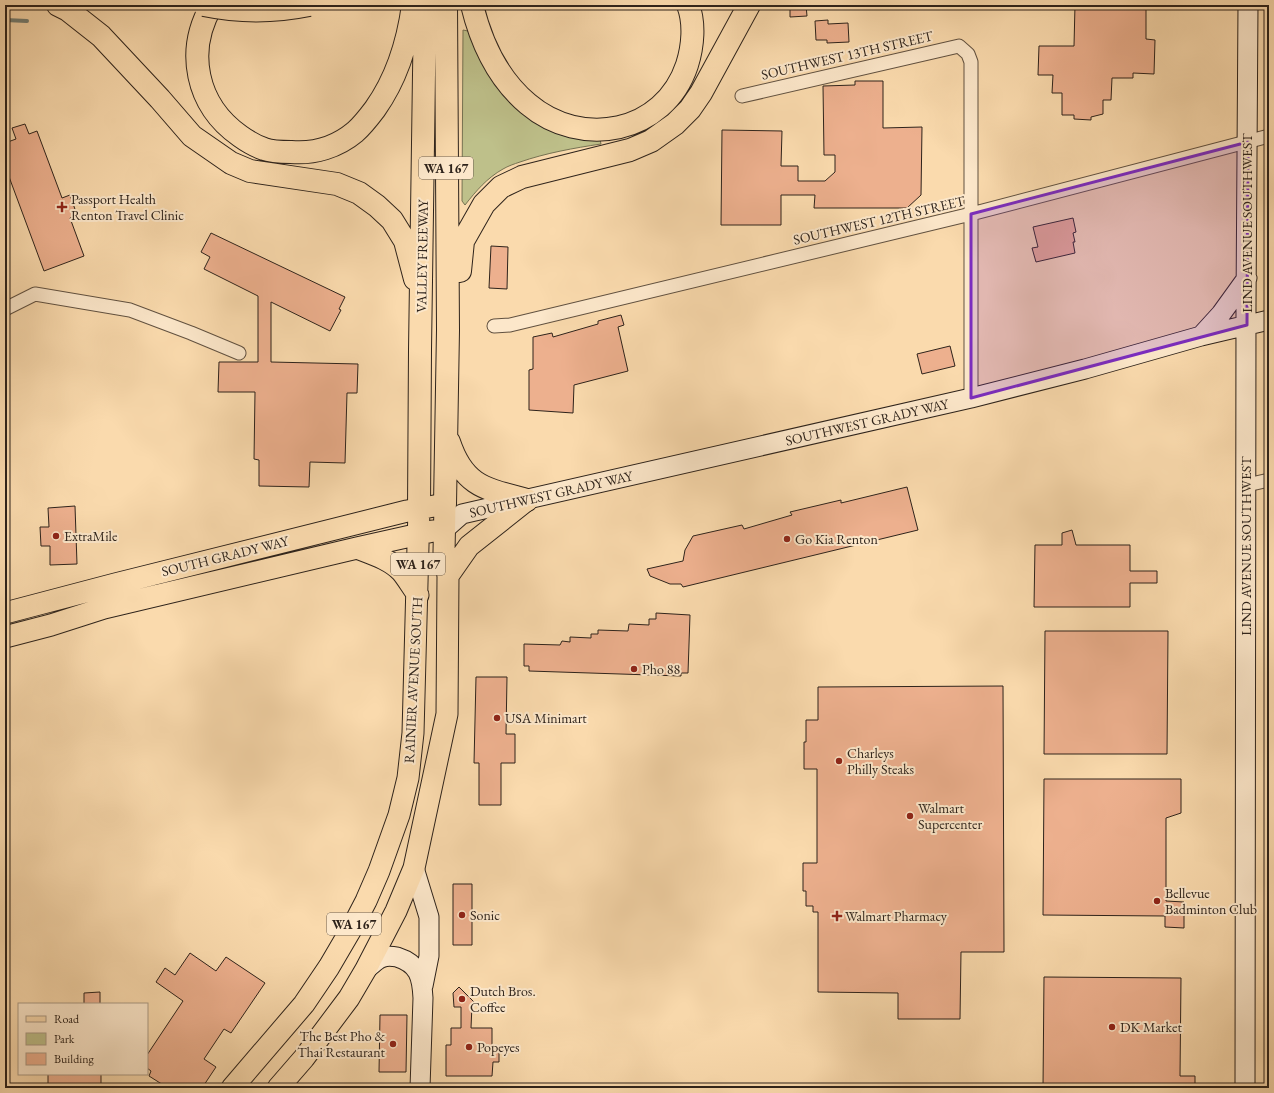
<svg xmlns="http://www.w3.org/2000/svg" width="1274" height="1093" viewBox="0 0 1274 1093" font-family="'EB Garamond',serif">
	<rect width="100%" height="100%" fill="#fadaad"/>
	<filter id="stains"><feTurbulence type="fractalNoise" baseFrequency=".005" numOctaves="4"/><feColorMatrix values="0 0 0 0 .2 0 0 0 0 .09 0 0 0 0 .02 0 0 0 .5 -.17"/></filter>
	<radialGradient id="worn" r=".72"><stop offset=".6" stop-color="#630" stop-opacity="0"/><stop offset="1" stop-color="#630" stop-opacity=".3"/></radialGradient>
	<path fill="#bec08a" stroke="#767252" d="M463,30L468,31L482,61L490,74L599,135L601,144C574,148 546,153 520,162C514,164 508,166 503,169C487,178 476,191 465,205L462,201Z"/>
	<g fill="none" stroke-linecap="round" stroke-linejoin="round">
		<path stroke="#727e75" stroke-width="4" d="M5,20L27,21"/>
	</g>
	<path fill="#edb08e" stroke="#2e231b" d="M790,5H806L807,16L790,17Z
		M1075,5H1146V39L1155,40L1154,74L1133,73V78H1112L1111,100H1103V114L1091,117V120L1074,119V115H1062V93H1052L1053,75H1038L1039,46H1074Z
		M828,20V24L848,23L849,42L827,43V40H816L815,21Z
		M855,81H883V128L922,127L921,195L907,208H814L815,195H781V225H721L722,130L782,131L781,166H798V181H825L835,172V155H824L823,86L855,85Z
		M25,124L29,134L37,131L62,198L70,195L77,215L70,218L84,256L44,271L5,166V143L16,139L12,128Z
		M1073,218L1076,232L1073,233L1075,242H1073L1075,253L1036,262L1032,248L1038,247L1033,227Z
		M211,233L345,297L339,309L341,310L330,331L271,302V362L358,364L357,393H347L345,463L310,462L309,487L259,486V460L254,459L255,392H218L219,362H258V296L204,269L210,257L201,252Z
		M491,246L508,247L507,289L489,288Z
		M621,315L624,325L618,327L628,371L574,385L573,413L529,410V370L533,369V337L552,333L553,337L598,324V321Z
		M950,346L955,366L922,374L917,354Z
		M907,487L918,530L683,587L681,584H670L650,576L647,569L683,561L685,550L693,536L742,525L744,529L792,515L790,512L841,500V503Z
		M75,506L77,564L50,565V546H41L40,527H49L48,508Z
		M1072,530L1076,545H1130V571H1157V583H1130V607H1034L1035,545H1062V533Z
		M656,613L690,615L688,673H681V676L529,671V666H524V644L560,645L562,641L570,642V637L591,638V634H598V630L628,631L629,624L649,625V619H656Z
		M1045,631H1168L1167,754H1044Z
		M476,677H507L506,734H515V763H501V805H479V763H474Z
		M1003,686L1004,952H961L960,1019H898V993L818,992V912H813V906H806V891H803V863H817V769H804V742H806V720H818V687Z
		M1044,779H1181V813L1166,818V901L1184,902V928L1165,927V916L1043,915Z
		M453,884H472V945H453Z
		M190,953L216,971L226,957L265,983L231,1033L224,1029L204,1059L216,1067L202,1088H168L149,1076L151,1071L147,1068V1055L183,1001L156,982L165,968L175,975Z
		M1044,977L1181,978L1180,1076H1195V1088H1043Z
		M459,987L474,1002L472,1005L471,1028H492V1049H499V1062H493L492,1076H446V1045H451V1028H461V1007H454L453,993Z
		M100,992V1004H84V993Z
		M380,1015H407L406,1072H379Z
		M48,1074H101V1088H48Z"/>
	<g fill="none" stroke-linecap="round" stroke-linejoin="round">
		<defs>
			<path id="street" d="M742,96L959,46L968,54L971,62V398
				M5,309L35,294L130,310L191,333L239,353
				M494,326L510,325L971,214L1269,136
				M1247,485L1269,480"/>
			<path id="secondary" d="M1201,336L1221,314L1247,278
				M445,529L462,514L971,398L1085,369L1201,336L1269,320
				M414,868L429,917V956L423,986
				M366,969C371,966 376,960 381,958C385,956 392,956 397,957C419,964 422,977 423,998L420,1088
				M1245,1088L1246,305L1248,5"/>
			<path id="primary" d="M357,548C372,554 389,559 401,571C407,578 412,587 418,595
				M448,576L469,546L527,500
				M5,613L115,584L407,511L445,504L444,552L448,576L447,714L414,868L396,911L366,969L349,998L304,1058L278,1088
				M5,637L51,625L104,608L357,548L433,531
				M232,1088L304,1004L329,967L353,926L366,901L379,871L399,815L408,778L413,733L419,508"/>
			<path id="highway" d="M58,5L68,10L101,36L160,99L192,136L231,163L250,171L337,184L359,193L377,206L392,220L405,241L415,279
				M212,5C185,51 196,105 240,136C247,141 255,146 264,149C272,152 282,152 291,152C314,154 337,147 355,132C363,125 369,117 375,109C397,78 408,42 413,5
				M472,5C481,42 498,79 528,104C581,149 664,134 687,65C693,46 695,23 688,5
				M460,271L463,241L484,204L501,187L522,177L630,150L651,141L675,124L690,109L701,93L749,5
				M449,442C464,487 486,489 527,500
				M445,504L448,330L446,5
				M419,508L420,350L425,5"/>
		</defs>
		<use href="#street" stroke="#615140" stroke-width="15"/>
		<use href="#secondary" stroke="#2e231b" stroke-width="21"/>
		<use href="#primary" stroke="#2e231b" stroke-width="23"/>
		<use href="#highway" stroke="#2e231b" stroke-width="24"/>
		<use href="#street" stroke="#fce7ca" stroke-width="13"/>
		<use href="#secondary" stroke="#fce7ca" stroke-width="19"/>
		<use href="#primary" stroke="#fadaad" stroke-width="21"/>
		<use href="#highway" stroke="#fadaad" stroke-width="22"/>
		<defs>
			<path id="highway-bridge" d="M204,5C238,12 275,12 309,5"/>
		</defs>
		<use href="#highway-bridge" stroke="#2e231b" stroke-width="24" stroke-linecap="butt"/>
		<use href="#highway-bridge" stroke="#fadaad" stroke-width="22"/>
	</g>
	<path fill="#7b2cbf" fill-opacity="0.2" stroke="#7b2cbf" stroke-width="3" stroke-linejoin="round" d="M1248,142L1247,325L971,398V214Z"/>
	<g fill="#8f2418" stroke="#fce7ca" stroke-width="1.5">
		<path d="M60 201h4v4h4v4h-4v4h-4v-4h-4v-4h4z"/>
		<circle cx="56" cy="536" r="4"/>
		<circle cx="787" cy="539" r="4"/>
		<circle cx="634" cy="669" r="4"/>
		<circle cx="497" cy="718" r="4"/>
		<circle cx="839" cy="761" r="4"/>
		<circle cx="910" cy="816" r="4"/>
		<circle cx="1157" cy="901" r="4"/>
		<circle cx="462" cy="915" r="4"/>
		<path d="M835 910h4v4h4v4h-4v4h-4v-4h-4v-4h4z"/>
		<circle cx="462" cy="999" r="4"/>
		<circle cx="1112" cy="1027" r="4"/>
		<circle cx="393" cy="1044" r="4"/>
		<circle cx="469" cy="1047" r="4"/>
	</g>
	<g text-anchor="middle" dominant-baseline="central" stroke-width="4" stroke-linejoin="round" paint-order="stroke">
		<g fill="#fce7ca" stroke="#6c5e50" stroke-width="1">
			<rect x="419" y="157" width="54" height="22" rx="3"/>
			<rect x="391" y="553" width="54" height="22" rx="3"/>
			<rect x="327" y="913" width="54" height="22" rx="3"/>
		</g>
		<g font-size="13" font-weight="bold" fill="#2e231b">
			<text x="446" y="168">WA 167</text>
			<text x="418" y="564">WA 167</text>
			<text x="354" y="924">WA 167</text>
		</g>
		<g font-size="14" fill="#2e231b" stroke="#fce7ca">
			<text transform="translate(847 55) rotate(-13)">SOUTHWEST 13TH STREET</text>
			<text transform="translate(879 220) rotate(-13)">SOUTHWEST 12TH STREET</text>
			<text transform="translate(1247 223) rotate(-90)">LIND AVENUE SOUTHWEST</text>
			<text transform="translate(422 256) rotate(-89)">VALLEY FREEWAY</text>
			<text transform="translate(867 422) rotate(-13)">SOUTHWEST GRADY WAY</text>
			<text transform="translate(551 494) rotate(-13)">SOUTHWEST GRADY WAY</text>
			<text transform="translate(1246 546) rotate(-90)">LIND AVENUE SOUTHWEST</text>
			<text transform="translate(225 556) rotate(-14)">SOUTH GRADY WAY</text>
			<text transform="translate(413 680) rotate(-87)">RAINIER AVENUE SOUTH</text>
		</g>
		<g font-size="14" fill="#2e231b" stroke="#fce7ca" text-anchor="start">
			<text x="71" y="199">Passport Health<tspan x="71" dy="16">Renton Travel Clinic</tspan></text>
			<text x="64" y="536">ExtraMile</text>
			<text x="795" y="539">Go Kia Renton</text>
			<text x="642" y="669">Pho 88</text>
			<text x="505" y="718">USA Minimart</text>
			<text x="847" y="753">Charleys<tspan x="847" dy="16">Philly Steaks</tspan></text>
			<text x="918" y="808">Walmart<tspan x="918" dy="16">Supercenter</tspan></text>
			<text x="1165" y="893">Bellevue<tspan x="1165" dy="16">Badminton Club</tspan></text>
			<text x="470" y="915">Sonic</text>
			<text x="845" y="916">Walmart Pharmacy</text>
			<text x="470" y="991">Dutch Bros.<tspan x="470" dy="16">Coffee</tspan></text>
			<text x="1120" y="1027">DK Market</text>
			<text x="385" y="1036" text-anchor="end">The Best Pho &amp;<tspan x="385" dy="16">Thai Restaurant</tspan></text>
			<text x="477" y="1047">Popeyes</text>
		</g>
	</g>
	<rect width="1274" height="1093" fill="none" stroke="#fadaad" stroke-width="20"/>
	<rect x="6" y="6" width="1262" height="1081" fill="none" stroke="#2e231b" stroke-width="2"/>
	<rect x="10" y="10" width="1254" height="1073" fill="none" stroke="#2e231b"/>
	<rect x="18" y="1003" width="130" height="72" fill="#fce7ca" stroke="#aa9984"/>
	<rect x="26" y="1016" width="20" height="6" fill="#fadaad" stroke="#aa9984"/>
	<text x="54" y="1023" font-size="12" fill="#2e231b">Road</text>
	<rect x="26" y="1033" width="20" height="12" fill="#bec08a" stroke="#aa9984"/>
	<text x="54" y="1043" font-size="12" fill="#2e231b">Park</text>
	<rect x="26" y="1053" width="20" height="12" fill="#edb08e" stroke="#aa9984"/>
	<text x="54" y="1063" font-size="12" fill="#2e231b">Building</text>
	<rect width="100%" height="100%" filter="url(#stains)"/>
	<rect width="100%" height="100%" fill="url(#worn)"/>
</svg>
